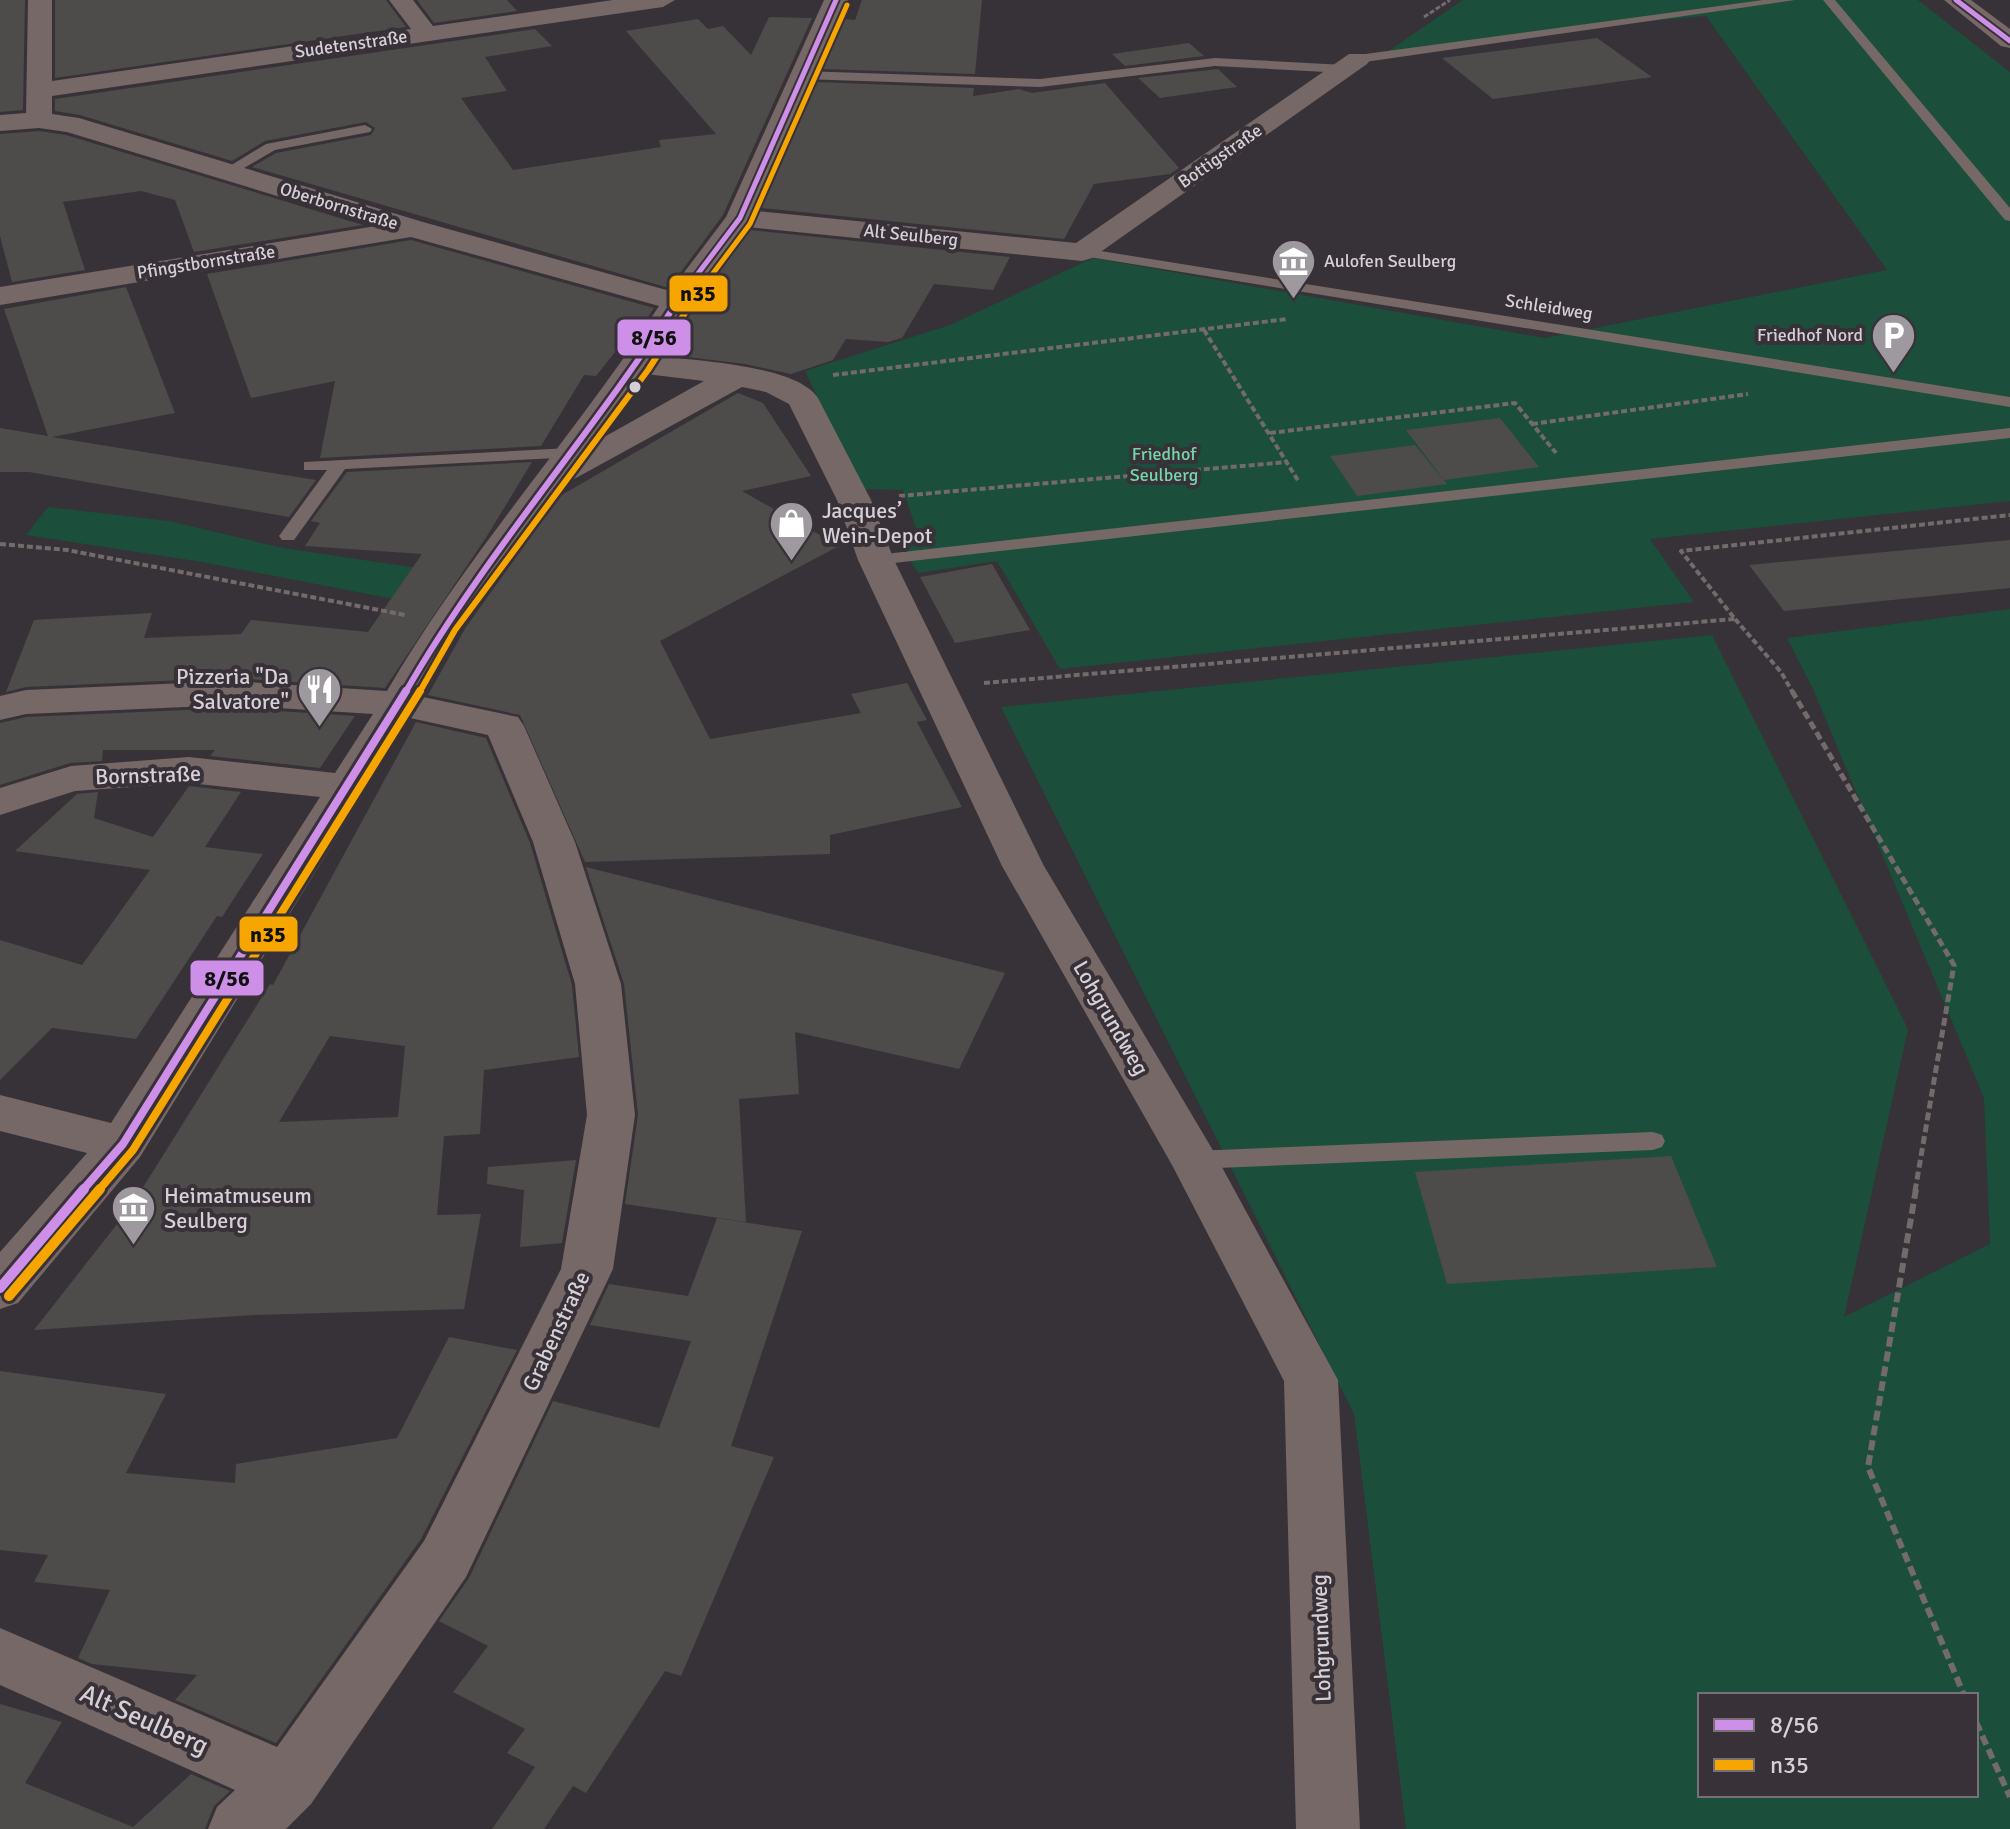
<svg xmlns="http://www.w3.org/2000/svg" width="2010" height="1829" viewBox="0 0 2010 1829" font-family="Signika,sans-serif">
	<rect width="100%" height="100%" fill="#373237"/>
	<path fill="#1b4e3b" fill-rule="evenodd" d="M1463,0H1918L2010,72V501L1650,539L1694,602L1060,669L997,561L918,573L901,546L921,543L903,490L860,489L805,371L950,325L1093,258L1545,338L1887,270L1706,16L1607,25L1381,56Z
		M48,507L169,521L283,548L431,570L409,602L202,562L26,535Z
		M2010,609V1829H1406L1354,1414L1001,707L1712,635L1908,1029L1844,1317L1990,1244L1984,1098L1813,689L1787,638ZM1700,1695H1976V1795H1700Z"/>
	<path fill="#4e4b4b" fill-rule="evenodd" d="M0,0H25L23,110L0,112Z
		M55,0H386L406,27L55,78Z
		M417,0H507L517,11L434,23Z
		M862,0H982L975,74L822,69L843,19L855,20Z
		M769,17L812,18L723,215L669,288L252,167L276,153L371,135L375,128L366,122L265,141L232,161L80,115L55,111V99L535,29L552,46L485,57L507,91L461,98L513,170L661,147L659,140L716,134L626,31L698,19L708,29L723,26L751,55Z
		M1597,38L1652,77L1493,99L1442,58Z
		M1189,43L1204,56L1125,66L1112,54Z
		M1218,69L1237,87L1160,98L1138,78Z
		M816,82L974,88L973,96L1019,89L1032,93L1105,83L1179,168L1170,174L1094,184L1064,239L761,208Z
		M39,131L66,135L363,225L194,252L175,200L141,191L63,202L85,270L12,282L0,236V134Z
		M749,230L1010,257L993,290L934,284L902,338L888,342L846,339L833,360L791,374L745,364L663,354Z
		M411,240L654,308L624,353L615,352L596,376L584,375L541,446L320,458L335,381L251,398L207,274Z
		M126,287L175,413L52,437L316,480L289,517L29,472H0V428L48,436L4,309Z
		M738,393L763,403L811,476L742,491L839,546L660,641L710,739L861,713L851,694L907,683L927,720L917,722L962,807L830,835V854L585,862L520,715L428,695L466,627L560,496Z
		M1500,418L1539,467L1444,480L1406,430Z
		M1415,445L1447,484L1357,496L1330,456Z
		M532,462L487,536L385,688L231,678L26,687L6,692L34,620L152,613L144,638L241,634L251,620L368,632L422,554L305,546L320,523L311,521L347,472Z
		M2010,540V588L1784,611L1749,565Z
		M992,564L1030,630L955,643L920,577Z
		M231,708L355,716L320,768L210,756L215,750H103L102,761L70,763L0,785V723L26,717Z
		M416,722L486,738L530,843L572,985L579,1057L484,1070L480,1134L444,1136L437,1215L481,1214L464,1309L253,1315L34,1330L132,1205L270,984L273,985ZM330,1036L405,1046L398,1117L279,1122Z
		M189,786L241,792L205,847L263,854L222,917L217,916L136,1039L52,1028L0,1080V940L82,965L150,870L15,851L77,794L98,792L94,818L153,837Z
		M586,867L1005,973L959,1069L795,1032L799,1094L739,1099L746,1222L625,1204L638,1115L624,984Z
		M1671,1156L1717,1267L1447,1284L1415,1172Z
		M576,1160L562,1243L520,1247L524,1190L487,1184L488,1167Z
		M717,1218L802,1231L731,1446L774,1457L681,1676L665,1671L586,1793L573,1786L544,1829H492L535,1767L507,1753L525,1729L453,1692L488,1646L439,1621L469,1578L553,1401L659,1428L691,1341L590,1325L609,1284L688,1296Z
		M449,1337L517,1350L421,1539L276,1743L175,1700L197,1675L92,1664L78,1658L110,1590L34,1582L48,1555L0,1550V1371L166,1394L126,1473L235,1483L236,1464L397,1438Z
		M0,1704L62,1722L25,1783L133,1827L191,1774L230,1791L214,1806L205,1829H0Z"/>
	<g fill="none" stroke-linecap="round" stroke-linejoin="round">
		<path stroke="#736a6b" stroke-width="3" stroke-dasharray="5 2" stroke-linecap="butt" d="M1424,17L1450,0"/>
		<path stroke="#736a6b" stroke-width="4" stroke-dasharray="6 3" stroke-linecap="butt" d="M1204,330L1299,482
			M833,375L1287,319
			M1532,424L1748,394
			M1270,433L1515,403L1556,453
			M899,496L1288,462
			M0,544L67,550L405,615
			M1735,619L1781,672L1793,693
			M984,683L1735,619L1681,551L2010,515"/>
		<path stroke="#736a6b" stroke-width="5" stroke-dasharray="8 4" stroke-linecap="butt" d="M1792,691L1954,965L1915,1191"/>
		<path stroke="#736a6b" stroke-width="6" stroke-dasharray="10 5" stroke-linecap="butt" d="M1916,1189L1868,1467L1964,1695
			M1976,1722L2010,1797"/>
		<path fill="#756866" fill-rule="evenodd" d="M1763,0H1795L1358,63L1352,59L1358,55Z
			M1823,0H1835L2010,208V221L2005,220Z
			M1215,58L1344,65L1350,69L1344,73L1215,66L1040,87L802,79L796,75L802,71L1040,79Z
			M365,125L372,129L370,132L275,150L232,175L220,172L266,144Z
			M1082,248L2010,397V407L1077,255L1075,252Z
			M2010,428V438L876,565L867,560L876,555Z
			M570,448L578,453L576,457L345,469L294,540H282L279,536L327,470H304V462Z
			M1653,1132L1662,1135L1665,1141L1662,1147L1653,1150L1194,1169L1185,1167L1182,1160L1185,1153L1194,1151Z"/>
		<path fill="#756866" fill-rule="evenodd" d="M28,0H52V81L411,29L389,0H413L433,26L613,0H675L663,7L52,96V114L79,118L423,222L670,291L726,217L824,0H848L757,211L1076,243L1349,54H1367L1371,59L1367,64L1092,258L1082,261L748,227L658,356C697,361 796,365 818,398L871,500L894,560L1044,866L1211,1147L1338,1380L1360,1829H1296L1284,1381L1172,1165L1002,866L858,560L837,500L789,404L766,392L742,387L565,484L463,625L423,697L518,717L524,726L575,842L621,984L635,1115L613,1269L466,1577L311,1804L286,1829H208L217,1807L235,1790L0,1685V1628L277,1747L424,1541L561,1269L587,1115L575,984L533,842L488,735L410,718L140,1157L18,1303L0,1309V1252L87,1153L0,1131V1095L111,1123L320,797L189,783L75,791L0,815V788L71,766L189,757L335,773L373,714L231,705L26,714L0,720V696L26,690L231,681L387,691C466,555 573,438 659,306L411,237L0,305V287L376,226L67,132L39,128L0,131V115L26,113ZM646,374L704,381L597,441Z"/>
		<path fill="#786968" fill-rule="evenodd" d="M1944,0H1971L2010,29V48L2001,46Z"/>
		<defs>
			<path id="bus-1-far3" d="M1956,0L2010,41
				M675,304L740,218L836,0"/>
			<path id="bus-1-far2" d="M405,693C484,555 591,436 677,302"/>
			<path id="bus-1-far1" d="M82,1191L123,1144L406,691"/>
			<path id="bus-1" d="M0,1288L84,1189"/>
			<path id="bus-2-far3" d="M690,304L750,224L847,5"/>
			<path id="bus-2-far2" d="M419,693L455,630L648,370L692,302"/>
			<path id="bus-2-far1" d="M98,1191L133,1150L420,691"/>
			<path id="bus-2" d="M9,1296L100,1189"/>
		</defs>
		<use href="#bus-1-far3" stroke="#383138" stroke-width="9"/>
		<use href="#bus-1-far2" stroke="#383138" stroke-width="11"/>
		<use href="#bus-1-far1" stroke="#383138" stroke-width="14"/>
		<use href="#bus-1" stroke="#383138" stroke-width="16"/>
		<use href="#bus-2-far3" stroke="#383138" stroke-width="9"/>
		<use href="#bus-2-far2" stroke="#383138" stroke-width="11"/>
		<use href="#bus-2-far1" stroke="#383138" stroke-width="14"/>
		<use href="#bus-2" stroke="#383138" stroke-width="16"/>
		<use href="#bus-1-far3" stroke="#ce8fe9" stroke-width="5"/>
		<use href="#bus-1-far2" stroke="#ce8fe9" stroke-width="6"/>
		<use href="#bus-1-far1" stroke="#ce8fe9" stroke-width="8"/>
		<use href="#bus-1" stroke="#ce8fe9" stroke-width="10"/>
		<use href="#bus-2-far3" stroke="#f7a600" stroke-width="5"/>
		<use href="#bus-2-far2" stroke="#f7a600" stroke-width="6"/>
		<use href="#bus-2-far1" stroke="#f7a600" stroke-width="8"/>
		<use href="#bus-2" stroke="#f7a600" stroke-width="10"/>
	</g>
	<defs>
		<symbol id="museum-pin" viewBox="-11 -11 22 30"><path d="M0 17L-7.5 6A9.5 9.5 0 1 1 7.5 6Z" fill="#9e999e" stroke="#383138"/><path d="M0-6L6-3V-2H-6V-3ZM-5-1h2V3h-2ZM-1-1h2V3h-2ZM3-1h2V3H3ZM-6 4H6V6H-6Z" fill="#fff"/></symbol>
		<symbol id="parking-pin" viewBox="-11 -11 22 30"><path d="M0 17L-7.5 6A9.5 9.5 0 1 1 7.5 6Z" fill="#9e999e" stroke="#383138"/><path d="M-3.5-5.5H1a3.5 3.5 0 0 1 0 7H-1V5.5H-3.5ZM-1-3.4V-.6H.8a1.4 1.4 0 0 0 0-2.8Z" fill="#fff"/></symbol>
		<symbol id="shop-pin" viewBox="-11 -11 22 30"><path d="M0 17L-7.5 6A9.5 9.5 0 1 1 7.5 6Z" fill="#9e999e" stroke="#383138"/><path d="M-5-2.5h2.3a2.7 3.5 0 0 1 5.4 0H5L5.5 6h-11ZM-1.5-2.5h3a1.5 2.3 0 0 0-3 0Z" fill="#fff"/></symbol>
		<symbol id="restaurant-pin" viewBox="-11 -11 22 30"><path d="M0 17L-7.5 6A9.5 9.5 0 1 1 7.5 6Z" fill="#9e999e" stroke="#383138"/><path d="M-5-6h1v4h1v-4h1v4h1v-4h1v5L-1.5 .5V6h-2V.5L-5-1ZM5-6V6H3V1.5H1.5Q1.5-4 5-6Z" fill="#fff"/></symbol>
	</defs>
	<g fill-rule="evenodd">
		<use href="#museum-pin" x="1268" y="236" width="51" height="69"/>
		<use href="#parking-pin" x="1868" y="310" width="51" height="69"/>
		<use href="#shop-pin" x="766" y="498" width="51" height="69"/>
		<use href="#restaurant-pin" x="294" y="664" width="51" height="69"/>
		<use href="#museum-pin" x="108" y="1182" width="51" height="69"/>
	</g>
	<circle fill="#d5d0d5" stroke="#383138" stroke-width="3" cx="635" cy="387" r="7"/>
	<g text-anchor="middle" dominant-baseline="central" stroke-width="8" stroke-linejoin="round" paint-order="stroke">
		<g font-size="18" fill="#d5d0d5" stroke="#383138">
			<text transform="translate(351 44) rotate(-8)">Sudetenstraße</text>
			<text transform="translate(1220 156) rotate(-35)">Bottigstraße</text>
			<text transform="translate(339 206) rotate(17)">Oberbornstraße</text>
			<text transform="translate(911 235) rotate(6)">Alt Seulberg</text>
			<text transform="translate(206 262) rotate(-9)">Pfingstbornstraße</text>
			<text transform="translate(1549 307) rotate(9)">Schleidweg</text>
		</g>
		<g font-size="18" fill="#d5d0d5" stroke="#383138" text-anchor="start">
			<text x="1324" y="261">Aulofen Seulberg</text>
			<text x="1863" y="335" text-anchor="end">Friedhof Nord</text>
		</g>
		<g font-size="18" fill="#75d6ac" stroke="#383138">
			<text x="1164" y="454">Friedhof<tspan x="1164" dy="21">Seulberg</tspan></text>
		</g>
		<g font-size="22" fill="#d5d0d5" stroke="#383138" text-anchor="start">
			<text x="822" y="510">Jacques’<tspan x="822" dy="25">Wein-Depot</tspan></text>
			<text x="289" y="676" text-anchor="end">Pizzeria "Da<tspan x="289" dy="25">Salvatore"</tspan></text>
			<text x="164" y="1195">Heimatmuseum<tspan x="164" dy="25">Seulberg</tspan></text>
		</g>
		<g font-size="22" fill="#d5d0d5" stroke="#383138">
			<text transform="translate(148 775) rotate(-2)">Bornstraße</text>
			<text transform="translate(1111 1018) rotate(60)">Lohgrundweg</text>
			<text transform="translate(556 1331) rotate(-65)">Grabenstraße</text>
			<text transform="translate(1321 1638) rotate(-92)">Lohgrundweg</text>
		</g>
		<g font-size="26" fill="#d5d0d5" stroke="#383138">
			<text transform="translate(144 1720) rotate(24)">Alt Seulberg</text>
		</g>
	</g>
	<g stroke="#383138" stroke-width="3">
		<rect x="668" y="274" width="61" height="39" rx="8" fill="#f7a600"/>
		<rect x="616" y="318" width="76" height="39" rx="8" fill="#ce8fe9"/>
		<rect x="238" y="915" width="61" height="38" rx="8" fill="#f7a600"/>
		<rect x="189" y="959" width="76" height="38" rx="8" fill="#ce8fe9"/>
	</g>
	<g font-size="22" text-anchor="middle" font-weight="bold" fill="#111">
		<text x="698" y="301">n35</text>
		<text x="654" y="345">8/56</text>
		<text x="268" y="942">n35</text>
		<text x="227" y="986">8/56</text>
	</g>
	<rect x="1698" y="1693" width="280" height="104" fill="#383138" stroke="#777177" stroke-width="2"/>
	<rect x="1714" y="1719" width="40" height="12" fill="#ce8fe9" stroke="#777177" stroke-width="2"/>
	<text x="1770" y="1733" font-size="24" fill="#d5d0d5">8/56</text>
	<rect x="1714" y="1759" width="40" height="12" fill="#f7a600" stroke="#777177" stroke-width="2"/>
	<text x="1770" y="1773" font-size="24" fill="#d5d0d5">n35</text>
</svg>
